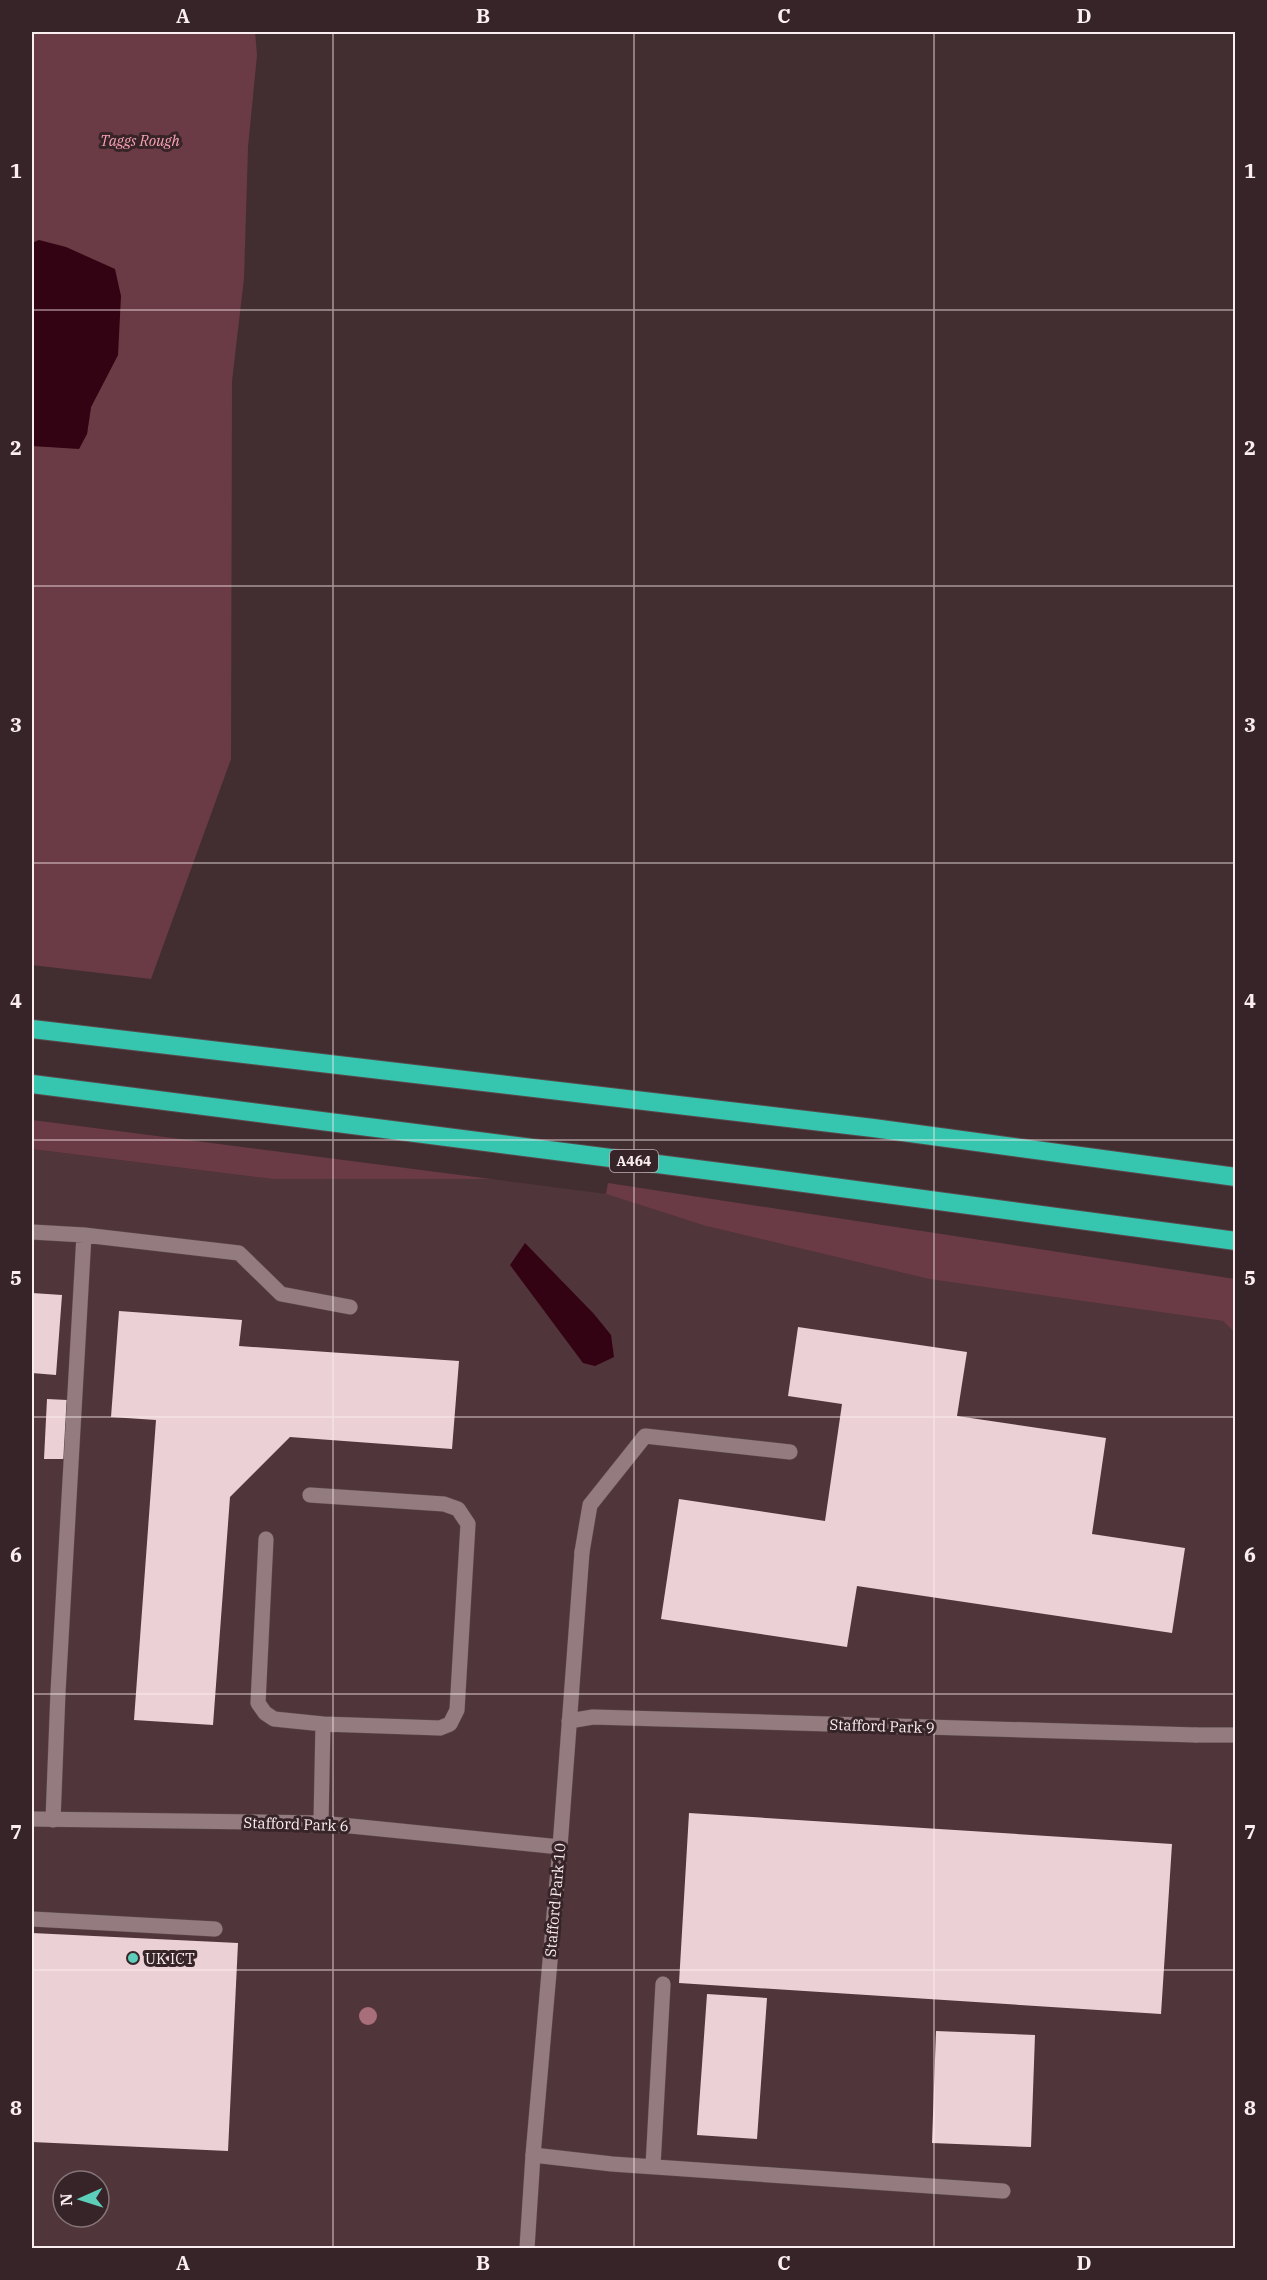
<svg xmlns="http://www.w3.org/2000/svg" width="1267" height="2280" viewBox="0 0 1267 2280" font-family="'IBM Plex Serif',serif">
	<rect width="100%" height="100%" fill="#422e31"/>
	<path fill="#50363b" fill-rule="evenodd" d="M32,1149L273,1179H491L606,1194L706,1226L929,1279L1223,1321L1235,1333V2248H32ZM63,2181H99V2217H63Z"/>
	<path fill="#6b3b45" d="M32,32H255L257,55L248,147L244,278L232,381L231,759L151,979L32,965V446L79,448L87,434L91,407L118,355L39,240L32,243Z
		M32,1120L491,1179H273L32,1149Z
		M608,1183L1235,1279V1333L1223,1321L929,1279L706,1226L606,1194Z"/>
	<path fill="#330313" d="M39,240L66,247L115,269L121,296L118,355L91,407L87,434L79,449L32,446V243Z
		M525,1243L594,1314L611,1335L614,1357L595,1366L583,1363L510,1265Z"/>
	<path fill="#ebd1d5" d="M32,1293L62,1295L56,1375L32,1373Z
		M119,1311L242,1320L239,1346L459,1361L452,1449L290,1437L230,1497L213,1725L134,1720L156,1420L111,1417Z
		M798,1327L967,1352L957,1416L1106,1438L1092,1534L1185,1548L1172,1633L857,1586L847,1647L661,1619L679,1499L825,1521L842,1404L788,1396Z
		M47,1399L67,1400L64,1459H44Z
		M689,1813L1172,1844L1161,2014L679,1983Z
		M32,1933L238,1943L228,2151L32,2142Z
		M707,1994L767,1998L757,2139L697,2135Z
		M936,2031L1035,2035L1031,2147L932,2143Z"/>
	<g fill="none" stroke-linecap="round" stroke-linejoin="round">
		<defs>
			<path id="lane" d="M32,1232L84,1235L58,1692L53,1820
				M84,1235L239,1253L281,1294L350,1307
				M310,1495L444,1504L458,1509L468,1524L457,1710L450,1724L440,1728L323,1724
				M266,1539L258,1703L265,1713L274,1719L323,1724L321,1823
				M582,1552L590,1505L645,1436L790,1452
				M1196,1735H1236
				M32,1919L215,1929
				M533,2155L612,2164L1003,2191
				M653,2166L663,1984"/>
			<path id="street" d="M569,1721L593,1717L1196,1735
				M32,1819L321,1823L560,1847
				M527,2248L533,2155L560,1847L582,1552"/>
			<path id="highway" d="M32,1029L873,1128L1236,1177
				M32,1084L759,1177L1236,1241"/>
		</defs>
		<use href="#lane" stroke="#5b4a4d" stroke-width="16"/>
		<use href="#street" stroke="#5b4a4d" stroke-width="16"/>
		<use href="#highway" stroke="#5b4a4d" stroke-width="20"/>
		<use href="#lane" stroke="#937b7f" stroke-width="15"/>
		<use href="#street" stroke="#937b7f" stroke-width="15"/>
		<use href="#highway" stroke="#36c6af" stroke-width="18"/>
	</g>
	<circle fill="#a86e79" cx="368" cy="2016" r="9"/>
	<path fill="none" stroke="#fbeef0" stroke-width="1.5" stroke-opacity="0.55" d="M333,32V2248M634,32V2248M934,32V2248M32,310H1236M32,586H1236M32,863H1236M32,1140H1236M32,1417H1236M32,1694H1236M32,1970H1236"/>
	<circle fill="#5dceb9" stroke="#372428" stroke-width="2" cx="133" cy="1958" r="6"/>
	<g text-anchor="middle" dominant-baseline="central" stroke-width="6" stroke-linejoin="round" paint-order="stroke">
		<rect fill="#372428" stroke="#c0b1b4" stroke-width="1.5" x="610" y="1150" width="48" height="22" rx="4.5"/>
		<g font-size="14" font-weight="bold" fill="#fbeef0">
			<text x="634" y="1161">A464</text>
		</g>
		<g font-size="15" font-style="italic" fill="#fba2b4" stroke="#372428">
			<text x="140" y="140">Taggs Rough</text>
		</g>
		<g font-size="15" fill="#fbeef0" stroke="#372428">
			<text transform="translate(882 1726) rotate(2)">Stafford Park 9</text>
			<text transform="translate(296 1824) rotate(2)">Stafford Park 6</text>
			<text transform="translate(555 1900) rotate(-85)">Stafford Park 10</text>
		</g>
		<g font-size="15" fill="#fbeef0" stroke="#372428" text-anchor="start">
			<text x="145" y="1958">UK ICT</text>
		</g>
	</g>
	<rect width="1267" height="2280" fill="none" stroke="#372428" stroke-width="66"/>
	<g transform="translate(81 2199) rotate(267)"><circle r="28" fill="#372428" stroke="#857578" stroke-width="1.5"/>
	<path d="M0-4.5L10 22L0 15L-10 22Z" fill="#5dceb9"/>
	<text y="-9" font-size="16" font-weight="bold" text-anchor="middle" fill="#fbeef0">N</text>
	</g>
	<rect x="33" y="33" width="1201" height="2214" fill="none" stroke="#fbeef0" stroke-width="2"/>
	<g font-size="20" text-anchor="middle" font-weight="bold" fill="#fbeef0">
		<text x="183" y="23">A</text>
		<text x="483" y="23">B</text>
		<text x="784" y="23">C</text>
		<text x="1084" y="23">D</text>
		<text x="16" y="178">1</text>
		<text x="1250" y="178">1</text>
		<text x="16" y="455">2</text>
		<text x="1250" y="455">2</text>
		<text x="16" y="732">3</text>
		<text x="1250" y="732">3</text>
		<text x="16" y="1008">4</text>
		<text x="1250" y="1008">4</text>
		<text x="16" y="1285">5</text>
		<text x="1250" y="1285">5</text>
		<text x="16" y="1562">6</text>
		<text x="1250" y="1562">6</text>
		<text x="16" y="1839">7</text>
		<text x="1250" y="1839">7</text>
		<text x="16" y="2115">8</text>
		<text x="1250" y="2115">8</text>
		<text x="183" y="2270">A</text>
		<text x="483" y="2270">B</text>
		<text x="784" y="2270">C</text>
		<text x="1084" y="2270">D</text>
	</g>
</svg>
